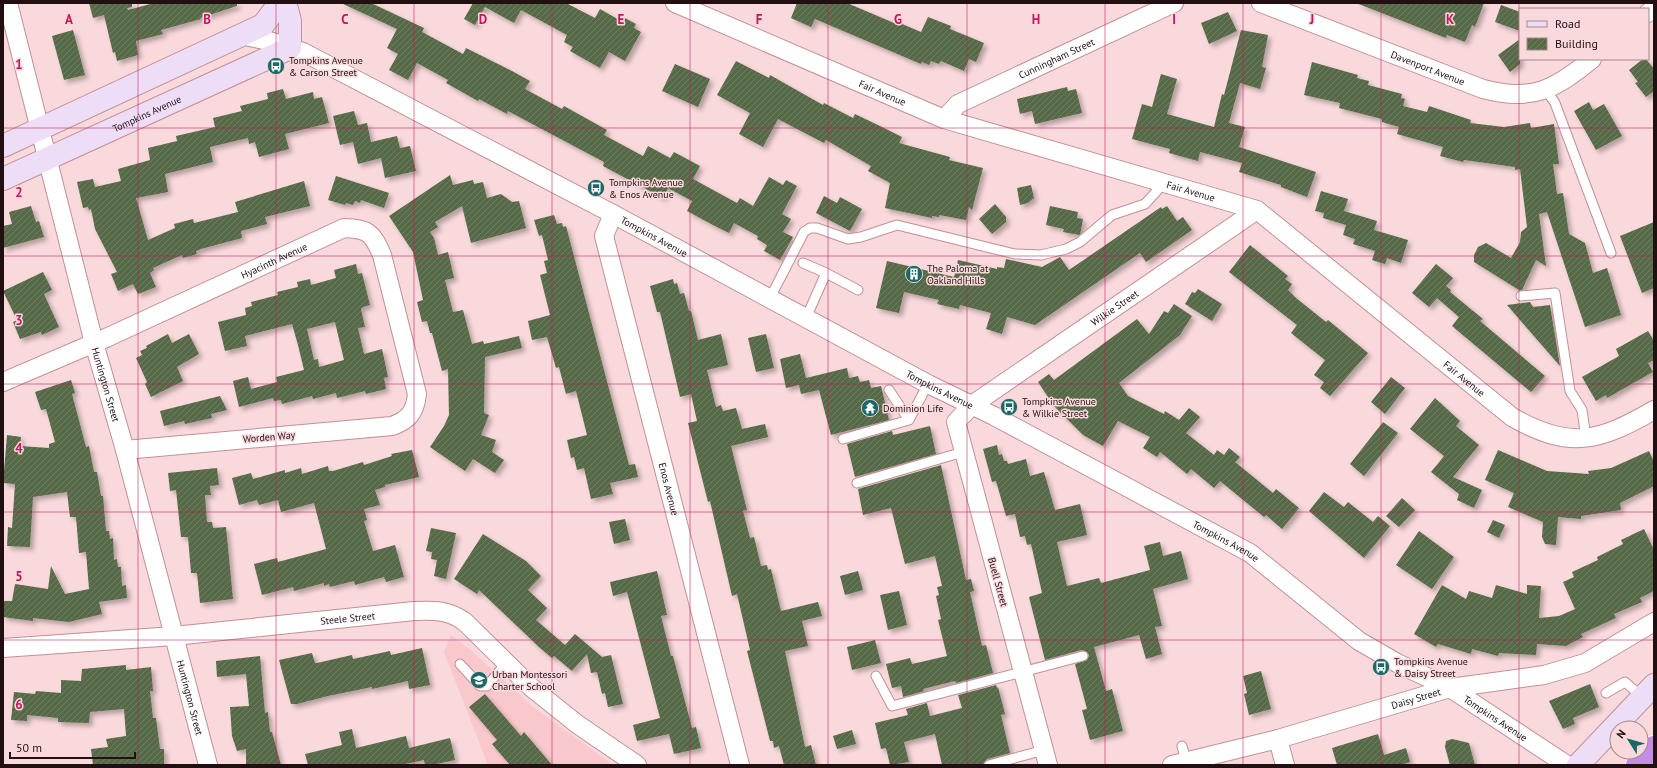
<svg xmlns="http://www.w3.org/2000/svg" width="1657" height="768" viewBox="0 0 1657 768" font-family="'PT Sans',sans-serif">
	<defs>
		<pattern id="building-hatch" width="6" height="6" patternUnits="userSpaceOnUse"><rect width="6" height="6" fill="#566a46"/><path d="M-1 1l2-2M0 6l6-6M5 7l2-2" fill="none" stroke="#707d62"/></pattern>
		<filter id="shadow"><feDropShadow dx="3.5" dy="3.5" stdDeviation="2" flood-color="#0004"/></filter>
	</defs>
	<rect width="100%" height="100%" fill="#f9d9db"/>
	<path fill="#f8c8cc" d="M451,635L473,652L533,707L613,765H488L444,652Z"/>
	<path fill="url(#building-hatch)" fill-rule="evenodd" filter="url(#shadow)" d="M89,3H132V7L127,8L128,10L154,3H237V6L200,18L201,19L161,30L163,34L136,41L138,55L117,61L115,52L113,53L104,15L93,18Z
		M341,3H371L424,28L422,32L463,54L466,48L512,71L530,81L525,89L562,109L564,106L607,130L604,135L643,156L648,146L670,158L674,152L700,166L693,179L737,203L740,198L753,206L769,177L783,185L786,180L797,186L782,214L791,219L783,232L793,237L780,260L764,251L767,245L757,239L758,236L734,223L729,233L713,225L687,211L692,201L668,188L663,198L603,166L604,162L538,127L508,111L507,114L479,99L478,101L446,83L448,80L417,63L408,80L389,70L398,54L387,48L397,29Z
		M473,3H566L595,18L600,9L621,21L623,17L636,24L634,28L641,32L625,61L609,52L600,68L570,51L573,47L564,42L567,35L521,10L514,23L485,7L475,25L464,19Z
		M797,3H847L894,23L895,21L921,32L928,17L951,26L950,29L984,43L976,62L969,59L964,71L941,61L939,64L931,61L929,65L922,62L921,64L815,19L811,27L791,18Z
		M1356,3H1484L1475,27L1472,25L1465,42L1447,35L1446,38Z
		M1501,5L1520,12V31L1495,22Z
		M1228,12L1237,31L1209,44L1201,23Z
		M73,30L85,75L64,80L52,36Z
		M1241,30L1268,35L1262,67L1266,68L1260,89L1240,83L1229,123L1245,127L1239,147L1316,172L1307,197L1281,187V185L1239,172L1242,163L1200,152L1198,161L1169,153L1170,149L1132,139L1142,104L1152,107L1161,74L1177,79L1167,114L1214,127L1222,94L1224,95Z
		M1520,39V64L1510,72L1498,55Z
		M1643,59H1646L1654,69V91L1646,97L1635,83L1638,82L1629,70Z
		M736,61L769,78L770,75L823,105L824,103L853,118L855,114L882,127L902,137L899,143L950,157L949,160L983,168L972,210L969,207L966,220L939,215V217L932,216V218L885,208L890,183L868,171L871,166L826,140L824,143L778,119L763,147L739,134L750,113L717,95Z
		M1312,62L1358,75L1357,78L1369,81L1368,85L1402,94L1401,98L1405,99L1403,106L1427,112L1429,106L1471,120L1470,123L1504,127L1530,123L1531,128L1554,124L1559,164H1553L1557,194L1563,193L1569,234L1585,243L1593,273L1607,268L1621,315L1585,327L1547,212L1539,214L1546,266L1536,260L1522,290H1519L1474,262V255L1478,247L1486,243L1511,258L1520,242L1521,232L1527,227L1520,169L1515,170V167L1464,160L1463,162L1440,156L1443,147L1397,134L1399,127L1382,122V119L1339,108L1340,103L1304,95Z
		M675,64L710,79L698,107L662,91Z
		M1067,87L1068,91L1076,89L1082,113L1035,124L1032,111L1020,114L1017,99Z
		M283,89L286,99L313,92L314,99L322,97L329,123L285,134L289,149L259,157L255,142L249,144L248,138L210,147L213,162L165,174L168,192L136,198L148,240L175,228L174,224L193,219L194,223L238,212L235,202L304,181L310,206L265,217L267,224L241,231L242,238L201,249L196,251L197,254L183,258L182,255L153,268L154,270L150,273L156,287L138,294L133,284L118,291L111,274L117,272L95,229L91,209L89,210L88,207L83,208L77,182L93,179L95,187L121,181L118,169L150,160L148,148L177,141L176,136L215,127L213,118L242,111L240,106L268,99L267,93Z
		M1589,102L1593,110L1604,104L1622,136L1596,150L1574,111Z
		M354,111L358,125L367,123L371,142L397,136L400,148L410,146L416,171L385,178L381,158L358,164L353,142L340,145L333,116Z
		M450,175L453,185L473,180L474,184L483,182L487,198L501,194L512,202L519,201L526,228L471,243L462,206L435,222L438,227L430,232L434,238L438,255L448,252L454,278L445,280L453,312L463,310L472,344L483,341L484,344L519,336L522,348L485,357L484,413L489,415L481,435L496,440L492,452L504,460L495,473L473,459L465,471L430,447L444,426L449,415L448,369L442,371L432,333H430L427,321L422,322L417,302L423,300L413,252L389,216Z
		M336,176L389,193L384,208L361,200L360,203L355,201L353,205L346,203L345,205L328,200Z
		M1031,185L1034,198L1028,203L1020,205L1017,188Z
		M1321,191L1348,199L1344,211L1377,221L1374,230L1408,240L1401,263L1387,258L1385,264L1372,260L1375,251L1353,244L1355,239L1343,235L1346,225L1323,218L1324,213L1315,211Z
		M824,196L837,203L840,197L862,209L850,231L816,213Z
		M995,204L1006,217V222L992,234L979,219Z
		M31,206L36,222L39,221L44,237L3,248V226L12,224L9,212Z
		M1050,206L1078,212L1077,218L1083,219L1080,235L1063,232L1064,229L1046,225Z
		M1167,206L1177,221L1183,217L1192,230L1146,262L1140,253L1035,325L1007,317L1002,334L986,329L991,313L960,305L959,309L937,304L939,300L904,292L899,313L876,308L887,261L954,277L958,260L997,269V267L1004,268L1006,259L1042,267L1060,257L1069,270L1161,207L1162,209Z
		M554,215L557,224L562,223L563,227L566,226L629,465L635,464L638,477L610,483L613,494L591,499L584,468L577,470L574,457L571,458L567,440L587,435L576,391L566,394L559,367L556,368L547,337L532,340L528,321L550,315L540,275L547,273L544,261L548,260L542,235L539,236L534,220Z
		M1654,222V288L1642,293L1620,236Z
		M1250,245L1288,276L1285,279L1292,284L1288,290L1296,298L1326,322L1328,320L1368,353L1330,396L1320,388L1324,382L1314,375L1325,360L1291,333L1297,325L1229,272Z
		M356,264L358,274L362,273L370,305L363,307L361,309L365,327L358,328L364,354L382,349L388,377L384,378L386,389L366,394L365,391L337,398L336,393L313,399L312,396L282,404L281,400L274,401L273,398L239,407L233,381L248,377L251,389L277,382L276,377L304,370L298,345L292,324L245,336L247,346L225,351L218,322L246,315L245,308L252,306L251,302L278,295L277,292L298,287L297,282L310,279L311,285L336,278L334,270ZM335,322L344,360L319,367L318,359L314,360L307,329Z
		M1436,264L1453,278L1446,286L1451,290L1450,292L1483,319L1480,321L1545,376L1531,392L1452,326L1459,317L1437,298L1429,307L1412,293Z
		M43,272L52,290L44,294L59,327L42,335L41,332L20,339L13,322L17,320L3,291Z
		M673,279L674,284L677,283L680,294L684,293L689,311H691L698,340L721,334L728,365L707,370L716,407L721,405L723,411L736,408L742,429L765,424L768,437L731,446L747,510L743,511L750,538L754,537L761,566L767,565L768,570L771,569L781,611L818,602L822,616L802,621L808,646L785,651L805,747L811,745L816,765H784L779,746L774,748L773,741H770L747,651L750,650L737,594L732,596L710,501L708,502L688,423L697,421L691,394L680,397L660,312H657L650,286Z
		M1198,289L1222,304L1212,321L1185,304L1192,292L1195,293Z
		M1530,302L1533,307L1550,305L1560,366L1507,305Z
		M1174,304L1192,316L1180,335L1119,383L1128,396L1164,414L1165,411L1179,420L1189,408L1200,417L1186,433L1214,455L1217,450L1224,455L1229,448L1240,457L1235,462L1273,493L1276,489L1299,508L1282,529L1266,515L1264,517L1220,481L1214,488L1191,469L1187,474L1160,452L1157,457L1143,448L1150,437L1118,421L1103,446L1083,435L1054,406L1038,382L1049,374L1054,380L1137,319L1149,334L1164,311L1168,313Z
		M1648,331L1654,341V360L1648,363L1653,372L1607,398L1606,395L1596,401L1582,377L1619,356L1616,349Z
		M168,334L172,343L189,334L199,354L177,367L183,381L151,397L145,384L147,382L136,358L142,355L140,351L147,348L146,346Z
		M766,334L774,368L756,372L748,338Z
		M800,354L806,378L847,368L849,378L858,376L860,382L869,380L871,388L881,386L889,420L831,435L819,390L801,394L799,385L786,388L780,359Z
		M1391,377L1405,388L1385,414L1371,402Z
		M71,380L75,393L72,394L86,447L89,446L94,472H97L101,496H103L106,531H109L110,539L113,538L114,560L117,559L118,567H121L122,586L126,585L127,598L99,602L102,614L69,622L33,618V621L3,617V601H12L15,584L48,589L51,566L65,594L89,589L86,552L79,553L76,517H70L67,492L33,497L30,547L7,546L8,527L12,528L15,484L3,483L7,435L21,437L20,446L49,448V444L55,442L46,409L41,410L35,392Z
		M220,396L227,410L211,414L212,418L185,424L184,421L164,426L160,411Z
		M1435,398L1460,421L1456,426L1479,445L1453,477L1482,490L1474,508L1457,500L1459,494L1431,472L1444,456L1410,429Z
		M1383,422L1398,433L1364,476L1350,464Z
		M930,426L936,454L855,477L847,444L892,431L893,435Z
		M997,445L999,455L1002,454L1004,461H1007L1008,464L1026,459L1030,476L1044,472L1055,510L1080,504L1087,535L1057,542L1067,586L1099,578L1101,583L1150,570L1144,546L1160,542L1163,556L1181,551L1188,579L1153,589L1162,626L1155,627L1162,654L1146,659L1139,635L1094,647L1106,691L1112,689L1123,731L1090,740L1082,710L1087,709L1075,664L1087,660L1089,655L1087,652L1081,650L1045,660L1029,597L1042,593L1031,544L1027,545L1025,536L1020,537L1015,514L1006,516L996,481L992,482L983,449Z
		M412,450L419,477L385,485V487L375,490L380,505L364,509L367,520L364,521L373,551L395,545L404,577L386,582L384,577L355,585L354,581L330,587L329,584L324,586V583L294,591L293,587L262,595L254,564L277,558L278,562L326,549L314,503L281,512L278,500L259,505L257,500L239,505L232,478L251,473L253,479L285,470V473L301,468L302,474L328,466L329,471H333L363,462L364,465L392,456L391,454Z
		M1498,450L1547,471L1589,474L1588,471L1611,468L1649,451L1654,462V486L1620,503L1621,510L1581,516V519L1558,517L1556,545L1545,544L1542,537L1543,522L1508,507L1514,493L1485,480Z
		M941,465L966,580L971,579L974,591L970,592L982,646L986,645L993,673L956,683L955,681L923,689L924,691L903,697L901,686L892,688L886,664L910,658L912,664L947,656L938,620L941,619L936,596L939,595L937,587L942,586L935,556L905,564L891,508L863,515L858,489Z
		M217,468L219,485L210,486L211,495H205L207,522H212L213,528L226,527L233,599L200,603L197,573H191L188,537H181L176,490L170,491L168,473Z
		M1324,492L1344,507L1348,502L1373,522L1378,516L1390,526L1364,558L1309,511Z
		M1402,498L1415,510L1399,527L1386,516Z
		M625,519L630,540L614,544L609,522Z
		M1493,520L1505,525L1499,538L1487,532Z
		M431,528L456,533L446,579L434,576L437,560L431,559L432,552L426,551Z
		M1644,529L1654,550V591L1640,598L1642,602L1614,614L1616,618L1581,634L1583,637L1566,646L1537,644L1536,655L1499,653L1498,656L1472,649L1471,654L1438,644L1436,647L1414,634L1442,585L1466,599L1469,591L1492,598L1496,585L1527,594V585L1541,586L1539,618L1559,616L1575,609L1563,582L1574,577L1572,572L1598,560L1597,557L1623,544L1621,540Z
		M1419,531L1454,557L1432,589L1396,565Z
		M483,534L526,561L541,576L528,590L547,608L536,620L565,645L575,634L602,657L611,655L623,704L608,707L605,693L602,694L597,672L591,673L587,654L572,671L554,656L552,658L540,648L479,590L477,594L454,579Z
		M657,571L667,615L661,616L671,656H673L692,728L696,727L701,748L674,754L669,734L637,741L633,725L660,718L627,592L613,596L610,582Z
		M858,571L863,590L845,595L840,576Z
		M899,591L907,625L888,630L880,595Z
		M875,640L881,663L852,670L847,647Z
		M422,648L430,685L409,689L408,681L372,689V687L328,696L297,704H291L279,660L312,653L315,663H317L352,655L353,659L390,651L391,655Z
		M260,656L265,713L268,712L270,732H272L281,765H246V749L237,751L232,736L230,707L249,706L246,674L217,677L216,661Z
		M126,665V670L151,667L153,691H150L153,718H156L160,749H164V764L93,765L91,749L108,747L106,739L126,736L124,709L90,712L89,723L58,722V718L27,715V721L11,720L14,692L35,694L36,691L61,693V680L81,681L82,669Z
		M1261,671L1271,709L1249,715L1244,694L1247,693L1243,676Z
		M1590,684L1599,707L1573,718L1575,724L1563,729L1549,701Z
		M996,685L997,688L998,687L1005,714L1001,715L1010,753L987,759L983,765H942L935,734L904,742L909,762L890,765L886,748L881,749L875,723L908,715L906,709L927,703L930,716L962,708L958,695Z
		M485,694L521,736L524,732L552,765H510L492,744L497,740L469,707Z
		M352,729L356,748L406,736L409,748L450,738L455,760L432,765H425L424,760L401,765H308L305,754L342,745L339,732Z
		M852,730L856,744L837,749L833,736Z
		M1378,734L1384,755L1406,748L1410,762L1400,765H1337L1332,748Z
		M1452,739L1469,743L1475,765H1450L1445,747L1446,741Z"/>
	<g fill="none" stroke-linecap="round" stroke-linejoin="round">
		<defs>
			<path id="lane" d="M1546,90L1555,103L1611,253
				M803,263L826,273L806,318
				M826,273L858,290
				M1521,296L1555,293L1570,391L1582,410L1586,438
				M770,298L804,232L810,228H817L848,239L861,237L897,225L1015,254L1041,255L1066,249L1080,242L1112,215L1145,204L1164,183
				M889,390L909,420
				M843,439L909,420L928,384
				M857,483L963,452
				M460,664L480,686H487L506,663
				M876,676L892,706L1083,656
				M1606,693L1625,682L1642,697
				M1182,746L1186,761
				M989,765L1044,750"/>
			<g id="street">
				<path id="s1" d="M8,3L94,343L125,450L208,765"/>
				<path id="s2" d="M675,3L944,119L1257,210L1512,417C1569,450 1599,442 1654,410"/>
				<path id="s3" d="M1261,3L1483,89C1532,102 1554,90 1592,59"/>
				<path d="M1648,13L1654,9"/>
				<path id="s4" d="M241,35L273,42L303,52L613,214L928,384L994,416L1250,553L1359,641L1397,663L1450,688L1567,765"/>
				<path id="s5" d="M944,119L958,104L1174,3"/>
				<path id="s6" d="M613,214L604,236L740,765"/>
				<path id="s7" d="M3,382L106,338L344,228C368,229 372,232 382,255L417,394C415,412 409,420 392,426L125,450"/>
				<path id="s8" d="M3,648L174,636L414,611C434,610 449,610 465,622L532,688L577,724L637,765"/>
				<path d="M1278,739L1285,765"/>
				<path id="s9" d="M1048,765L956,422L972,405L1257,210"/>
				<path id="s10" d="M1172,765L1278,739L1450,688L1544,675L1585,663L1654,622"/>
			</g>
			<g id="secondary">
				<path d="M3,146L263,25L279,4"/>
				<path id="s11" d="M3,179L290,48V21L287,9L279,4"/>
				<path d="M1578,765L1654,685"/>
			</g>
			<path id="highway" d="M1637,765L1654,747"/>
		</defs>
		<use href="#lane" stroke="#c19095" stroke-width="11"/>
		<use href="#street" stroke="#c19095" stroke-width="20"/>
		<use href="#secondary" stroke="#c19095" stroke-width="24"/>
		<use href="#highway" stroke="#fff" stroke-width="24"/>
		<use href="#lane" stroke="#fff" stroke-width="9"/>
		<use href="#street" stroke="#fff" stroke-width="18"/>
		<use href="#secondary" stroke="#eeddf7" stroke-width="22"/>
		<use href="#highway" stroke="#c58ee5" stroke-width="22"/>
	</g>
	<path fill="none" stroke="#c2185b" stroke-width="1" stroke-opacity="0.55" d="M138,3V765M276,3V765M414,3V765M552,3V765M690,3V765M828,3V765M967,3V765M1105,3V765M1243,3V765M1381,3V765M1519,3V765M3,128H1654M3,256H1654M3,384H1654M3,512H1654M3,640H1654"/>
	<defs>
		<symbol id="bus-disc" viewBox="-11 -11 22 22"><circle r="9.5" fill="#1b6866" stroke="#f9d9db"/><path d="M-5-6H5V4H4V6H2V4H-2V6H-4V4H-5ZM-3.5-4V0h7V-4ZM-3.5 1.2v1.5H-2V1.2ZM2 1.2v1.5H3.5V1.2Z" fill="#fff"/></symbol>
		<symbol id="building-disc" viewBox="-11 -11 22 22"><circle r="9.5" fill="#1b6866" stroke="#f9d9db"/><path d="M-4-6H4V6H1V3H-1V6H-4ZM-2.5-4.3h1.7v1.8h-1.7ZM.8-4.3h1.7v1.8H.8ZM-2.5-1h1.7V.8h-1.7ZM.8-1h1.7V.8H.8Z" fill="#fff"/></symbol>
		<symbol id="temple-disc" viewBox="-11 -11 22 22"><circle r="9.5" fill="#1b6866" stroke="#f9d9db"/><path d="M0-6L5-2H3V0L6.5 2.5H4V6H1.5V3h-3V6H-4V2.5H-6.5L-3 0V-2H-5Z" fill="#fff"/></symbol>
		<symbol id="school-disc" viewBox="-11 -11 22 22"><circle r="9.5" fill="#1b6866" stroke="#f9d9db"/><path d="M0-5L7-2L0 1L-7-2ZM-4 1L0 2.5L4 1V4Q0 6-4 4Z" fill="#fff"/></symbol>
	</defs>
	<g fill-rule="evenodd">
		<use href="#bus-disc" x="266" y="56" width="20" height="20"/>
		<use href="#bus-disc" x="586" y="178" width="20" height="20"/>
		<use href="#building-disc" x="904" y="264" width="20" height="20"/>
		<use href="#bus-disc" x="999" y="397" width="20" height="20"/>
		<use href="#temple-disc" x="860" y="398" width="20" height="20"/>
		<use href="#bus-disc" x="1371" y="657" width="20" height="20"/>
		<use href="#school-disc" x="469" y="670" width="20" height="20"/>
	</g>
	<g text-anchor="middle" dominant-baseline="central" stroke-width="3" stroke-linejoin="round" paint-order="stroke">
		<g font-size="10" fill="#210f12" stroke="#f9d9db">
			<text stroke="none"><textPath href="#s5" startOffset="129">Cunningham Street</textPath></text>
			<text stroke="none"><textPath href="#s3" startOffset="179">Davenport Avenue</textPath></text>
			<text stroke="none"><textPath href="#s2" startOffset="226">Fair Avenue</textPath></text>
			<text stroke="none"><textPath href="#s11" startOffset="158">Tompkins Avenue</textPath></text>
			<text stroke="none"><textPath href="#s2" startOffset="550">Fair Avenue</textPath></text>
			<text stroke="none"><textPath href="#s4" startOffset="461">Tompkins Avenue</textPath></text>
			<text stroke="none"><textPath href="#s7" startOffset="297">Hyacinth Avenue</textPath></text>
			<text stroke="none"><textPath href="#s9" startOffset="551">Wilkie Street</textPath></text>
			<text stroke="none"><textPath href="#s2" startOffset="886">Fair Avenue</textPath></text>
			<text stroke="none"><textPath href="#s1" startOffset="394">Huntington Street</textPath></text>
			<text stroke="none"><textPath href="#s4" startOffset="785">Tompkins Avenue</textPath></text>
			<text transform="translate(269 437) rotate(-5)">Worden Way</text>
			<text stroke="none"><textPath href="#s6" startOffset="285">Enos Avenue</textPath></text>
			<text stroke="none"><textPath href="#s4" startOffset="1109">Tompkins Avenue</textPath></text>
			<text transform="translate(998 582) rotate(75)">Buell Street</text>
			<text stroke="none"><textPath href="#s8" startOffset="346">Steele Street</textPath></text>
			<text stroke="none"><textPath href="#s1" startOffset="718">Huntington Street</textPath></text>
			<text stroke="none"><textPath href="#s10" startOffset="253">Daisy Street</textPath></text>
			<text stroke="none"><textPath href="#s4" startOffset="1433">Tompkins Avenue</textPath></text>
		</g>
		<g font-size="10" fill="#210f12" stroke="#f9d9db" text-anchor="start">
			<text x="289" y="60">Tompkins Avenue<tspan x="289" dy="12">&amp; Carson Street</tspan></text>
			<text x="609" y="182">Tompkins Avenue<tspan x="609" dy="12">&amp; Enos Avenue</tspan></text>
			<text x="927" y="268">The Paloma at<tspan x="927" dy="12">Oakland Hills</tspan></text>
			<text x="1022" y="401">Tompkins Avenue<tspan x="1022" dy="12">&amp; Wilkie Street</tspan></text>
			<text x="883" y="408">Dominion Life</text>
			<text x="1394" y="661">Tompkins Avenue<tspan x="1394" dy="12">&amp; Daisy Street</tspan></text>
			<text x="492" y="674">Urban Montessori<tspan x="492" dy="12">Charter School</tspan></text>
		</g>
	</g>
	<g font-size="13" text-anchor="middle" font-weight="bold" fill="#c2185b" stroke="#f9d9db" stroke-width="3" stroke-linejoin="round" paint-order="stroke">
		<text x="69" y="24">A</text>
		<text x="207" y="24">B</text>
		<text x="345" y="24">C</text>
		<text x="483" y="24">D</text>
		<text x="621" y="24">E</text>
		<text x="759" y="24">F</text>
		<text x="898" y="24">G</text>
		<text x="1036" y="24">H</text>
		<text x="1174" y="24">I</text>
		<text x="1312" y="24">J</text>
		<text x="1450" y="24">K</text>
		<text x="19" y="69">1</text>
		<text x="19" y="197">2</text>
		<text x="19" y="325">3</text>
		<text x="19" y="453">4</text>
		<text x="19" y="581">5</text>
		<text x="19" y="709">6</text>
	</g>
	<rect width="1657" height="768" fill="none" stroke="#210f12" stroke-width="8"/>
	<rect x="1519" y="8" width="130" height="52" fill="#f9d9db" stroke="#a3888b"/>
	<rect x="1527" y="21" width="20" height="6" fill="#eeddf7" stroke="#a3888b"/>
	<text x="1555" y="28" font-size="12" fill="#210f12">Road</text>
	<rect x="1527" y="38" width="20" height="12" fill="url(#building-hatch)" stroke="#a3888b"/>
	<text x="1555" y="48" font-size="12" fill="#210f12">Building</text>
	<g transform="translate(1629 740) rotate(307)"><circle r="19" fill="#f9d9db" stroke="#a3888b"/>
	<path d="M0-3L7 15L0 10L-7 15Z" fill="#1b6866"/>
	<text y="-6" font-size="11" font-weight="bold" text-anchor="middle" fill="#210f12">N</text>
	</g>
	<path d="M10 752v6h125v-6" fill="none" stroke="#210f12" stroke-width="2"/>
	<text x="16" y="752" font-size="12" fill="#210f12" stroke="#f9d9db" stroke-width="3" paint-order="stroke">50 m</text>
</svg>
